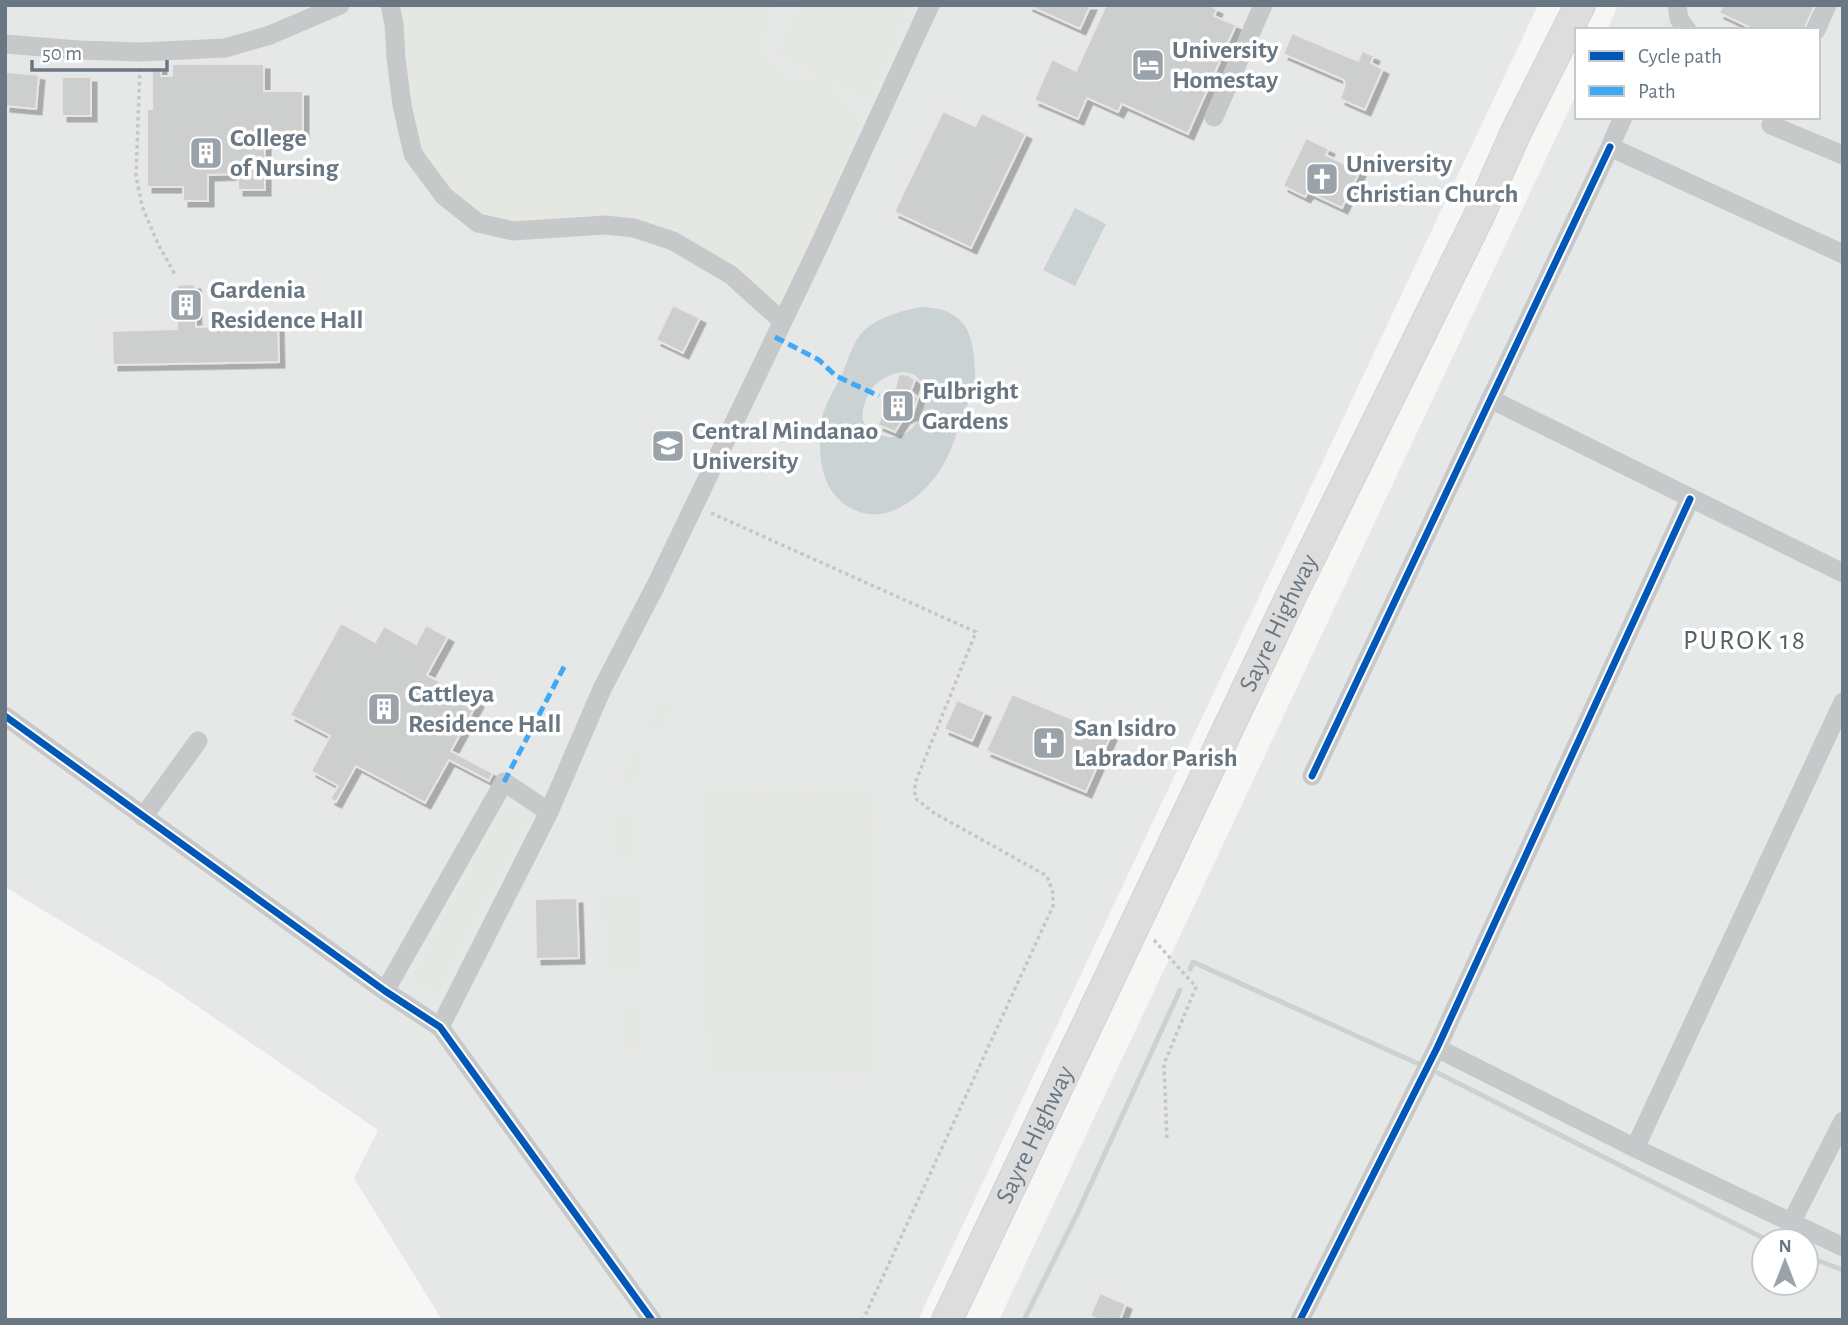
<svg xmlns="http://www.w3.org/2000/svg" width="1848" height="1325" viewBox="0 0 1848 1325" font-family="'Alegreya Sans',sans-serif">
	<defs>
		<filter id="shadow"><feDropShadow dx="5.5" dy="5.5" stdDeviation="0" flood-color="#0004"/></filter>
	</defs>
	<rect width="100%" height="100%" fill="#f6f6f5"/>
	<path fill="#e6e8e8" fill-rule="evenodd" d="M5,5H1538L918,1320H442L354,1178L378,1130L162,982L5,887Z
		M1618,5H1843V1320H999L1577,93V117H1818V30H1607ZM1764,1241H1806V1283H1764Z"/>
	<path fill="#e5e7e3" d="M388,5H774L760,49L793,79L822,78L775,56L798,5H912L871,100L828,81L864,117L781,312L675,233L482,223L413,154Z
		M660,699L673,705L658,737L645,730Z
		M633,751L647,757L631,788L619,782Z
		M874,788L877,1076L706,1078L703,789Z
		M505,803L530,817L437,993L411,979Z
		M615,816H636V862H615Z
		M641,895L643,971L603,972L601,896Z
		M618,1006H641L642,1053L619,1054Z"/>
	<path fill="#cbd2d4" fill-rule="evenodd" d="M1075,208L1106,224L1075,286L1043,270Z
		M921,307C956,308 972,323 974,359C975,368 976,381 974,390C971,400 964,409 961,419C955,438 950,456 938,473C923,495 892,521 863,513C830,503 820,476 820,443C821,436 820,429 821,422C824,405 835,389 842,374C848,361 851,347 860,335C874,318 900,311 921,307ZM901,372C943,370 924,451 881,435C875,433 866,429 864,423C859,411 868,391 877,383C884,377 892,374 901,372Z"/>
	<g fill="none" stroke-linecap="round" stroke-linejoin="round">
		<path stroke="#cbd2d4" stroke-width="5" d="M1190,969L1193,962L1421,1065
			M1438,1073L1769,1241
			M1806,1256L1843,1270
			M1024,1320L1077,1214L1180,990"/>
	</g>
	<path fill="#cdcece" stroke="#e6e6e5" stroke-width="2" filter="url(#shadow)" d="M1027,5H1091L1080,29Z
		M1106,5H1209L1217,9L1214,16L1236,25L1188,134L1122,104L1118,112L1087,98L1078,119L1034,100L1052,59L1076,71Z
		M1723,5H1815L1804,30H1755L1719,13Z
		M1292,33L1358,61L1362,51L1374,56L1371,63L1383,69L1365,110L1340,99L1345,85L1344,80L1283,54Z
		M172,64H264V91H303V132H265V190H238V174L208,175V201H183V187H147V109H152V67H161V76H172Z
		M6,72L39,75L36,109L5,106Z
		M62,77H91V116H62Z
		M943,111L975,126L982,113L1026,134L971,248L894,212Z
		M1306,138L1329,149L1326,155L1360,171L1342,208L1308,192L1305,197L1283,186Z
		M195,284L196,327L278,325L279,362L113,365L112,331L177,329V285Z
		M673,305L700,318L683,353L656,340Z
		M899,374L909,375L915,380L911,391L918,398L913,414L904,418L895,432L878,425L883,411L880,402L886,390L895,388Z
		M341,623L375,642L384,626L416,644L426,625L448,637L427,675L478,702L451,751L493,773L489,781L449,760L425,803L356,766L336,802L330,799L338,786L311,771L330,736L290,715Z
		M1012,694L1111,735L1086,792L986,751Z
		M957,700L985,712L972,741L944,729Z
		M577,898L579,958L536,959L535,899Z
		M1100,1293L1126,1304L1120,1320H1099L1090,1316Z"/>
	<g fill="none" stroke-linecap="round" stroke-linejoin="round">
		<defs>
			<g id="highway">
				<path id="s1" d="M947,1320L1292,594L1478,218L1516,132L1580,5"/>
			</g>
		</defs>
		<use href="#highway" stroke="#d2d3d3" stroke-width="32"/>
		<path stroke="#c5c6c7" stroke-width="3.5" stroke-dasharray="3.5 3.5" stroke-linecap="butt" d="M140,68L136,176L142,206L158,244L176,276
			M711,513L976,632L915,783V798L934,813L1047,876L1053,893V906L863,1320
			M1154,940L1196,987L1164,1064L1167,1140"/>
		<path stroke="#c7c8c9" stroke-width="19" d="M390,5L394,24L396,58L402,105L413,154L444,196L478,223L513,231L605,225L634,228L673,241L731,275L782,321
			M1677,5L1679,19L1687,30
			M1816,30L1827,5
			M5,44L79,50L141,52L225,48L270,35L340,5
			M1214,117L1263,5
			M1623,117L1610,147L1843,254
			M1771,125L1843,155
			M1490,399C1608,456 1725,515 1843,573
			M5,716L385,991L440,1027L652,1320
			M1312,776L1610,147
			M143,817L198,741
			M385,991L504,782L549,812
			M440,1027L549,812L602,689L656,585L818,248L930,5
			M1437,1048L1635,1148L1843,1247
			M1635,1148L1843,702
			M1791,1223L1843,1121
			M1300,1320L1437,1048L1690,499"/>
		<use href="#highway" stroke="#ddddde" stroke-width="30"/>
		<path stroke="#3fa9f5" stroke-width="5" stroke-dasharray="10 5" stroke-linecap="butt" d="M775,337L819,360L836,376L879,396
			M504,782L565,665"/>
		<defs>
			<path id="cycleway" d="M5,716L385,991L440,1027L652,1320
				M1312,776L1610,147
				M1300,1320L1437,1048L1690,499"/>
		</defs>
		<use href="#cycleway" stroke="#fff" stroke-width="11"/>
		<use href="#cycleway" stroke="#0057b8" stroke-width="7"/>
	</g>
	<defs>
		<symbol id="hotel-square" viewBox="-11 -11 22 22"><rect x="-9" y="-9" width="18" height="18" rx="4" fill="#9aa3aa" stroke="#fff"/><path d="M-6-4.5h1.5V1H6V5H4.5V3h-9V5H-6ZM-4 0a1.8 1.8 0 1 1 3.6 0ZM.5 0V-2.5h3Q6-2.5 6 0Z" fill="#fff"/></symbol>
		<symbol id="building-square" viewBox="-11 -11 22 22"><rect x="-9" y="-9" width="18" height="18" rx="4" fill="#9aa3aa" stroke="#fff"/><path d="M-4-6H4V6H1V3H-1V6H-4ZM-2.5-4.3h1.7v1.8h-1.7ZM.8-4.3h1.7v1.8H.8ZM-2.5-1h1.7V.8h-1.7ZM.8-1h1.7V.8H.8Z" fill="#fff"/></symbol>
		<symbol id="church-square" viewBox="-11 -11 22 22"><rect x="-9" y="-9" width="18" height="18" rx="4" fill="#9aa3aa" stroke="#fff"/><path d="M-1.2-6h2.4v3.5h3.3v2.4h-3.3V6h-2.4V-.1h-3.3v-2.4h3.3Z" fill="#fff"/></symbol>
		<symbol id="university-square" viewBox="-11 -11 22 22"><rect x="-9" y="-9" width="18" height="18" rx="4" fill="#9aa3aa" stroke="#fff"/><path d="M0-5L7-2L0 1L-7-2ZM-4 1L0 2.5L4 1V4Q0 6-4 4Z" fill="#fff"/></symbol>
	</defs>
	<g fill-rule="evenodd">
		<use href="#hotel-square" x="1129" y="46" width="38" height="38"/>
		<use href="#building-square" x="187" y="134" width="38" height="38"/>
		<use href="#church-square" x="1303" y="160" width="38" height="38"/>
		<use href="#building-square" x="167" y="286" width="38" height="38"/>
		<use href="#building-square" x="879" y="387" width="38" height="38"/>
		<use href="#university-square" x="649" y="427" width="38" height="38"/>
		<use href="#building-square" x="365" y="690" width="38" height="38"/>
		<use href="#church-square" x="1030" y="724" width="38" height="38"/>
	</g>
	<g text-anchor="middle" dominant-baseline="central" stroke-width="7" stroke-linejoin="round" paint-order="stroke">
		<g font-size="26" font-weight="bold" fill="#697782" stroke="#fff" text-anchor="start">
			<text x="1172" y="50">University<tspan x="1172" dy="30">Homestay</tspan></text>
			<text x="230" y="138">College<tspan x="230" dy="30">of Nursing</tspan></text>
			<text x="1346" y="164">University<tspan x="1346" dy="30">Christian Church</tspan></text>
			<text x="210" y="290">Gardenia<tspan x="210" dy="30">Residence Hall</tspan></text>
			<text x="922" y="391">Fulbright<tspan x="922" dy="30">Gardens</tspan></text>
			<text x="692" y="431">Central Mindanao<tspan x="692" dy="30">University</tspan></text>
			<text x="408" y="694">Cattleya<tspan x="408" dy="30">Residence Hall</tspan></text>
			<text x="1074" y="728">San Isidro<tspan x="1074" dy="30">Labrador Parish</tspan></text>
		</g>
		<g font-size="26" fill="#697782" stroke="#fff">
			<text stroke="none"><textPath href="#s1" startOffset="772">Sayre Highway</textPath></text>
			<text stroke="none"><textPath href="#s1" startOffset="205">Sayre Highway</textPath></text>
		</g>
		<g font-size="28" letter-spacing="2" fill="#566068" stroke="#fff">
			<text x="1745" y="641">PUROK 18</text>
		</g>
	</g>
	<rect width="1848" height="1325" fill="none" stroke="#697782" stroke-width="14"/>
	<rect x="1575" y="28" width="245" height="91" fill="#ffffff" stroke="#c3c9cd" stroke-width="2"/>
	<rect x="1589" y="51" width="35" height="10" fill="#0057b8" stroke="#c3c9cd" stroke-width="2"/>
	<text x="1638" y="63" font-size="21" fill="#697782">Cycle path</text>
	<rect x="1589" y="86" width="35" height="10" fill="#3fa9f5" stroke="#c3c9cd" stroke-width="2"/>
	<text x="1638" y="98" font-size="21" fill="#697782">Path</text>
	<g transform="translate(1785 1262)"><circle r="33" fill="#ffffff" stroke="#c3c9cd" stroke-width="2"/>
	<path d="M0-5L12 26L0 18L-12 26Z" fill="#9aa3aa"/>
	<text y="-10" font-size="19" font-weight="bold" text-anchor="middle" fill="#697782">N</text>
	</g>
	<path d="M32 60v10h135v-10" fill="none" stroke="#697782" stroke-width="3.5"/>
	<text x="42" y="60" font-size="21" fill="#697782" stroke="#ffffff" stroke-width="5" paint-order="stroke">50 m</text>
</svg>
